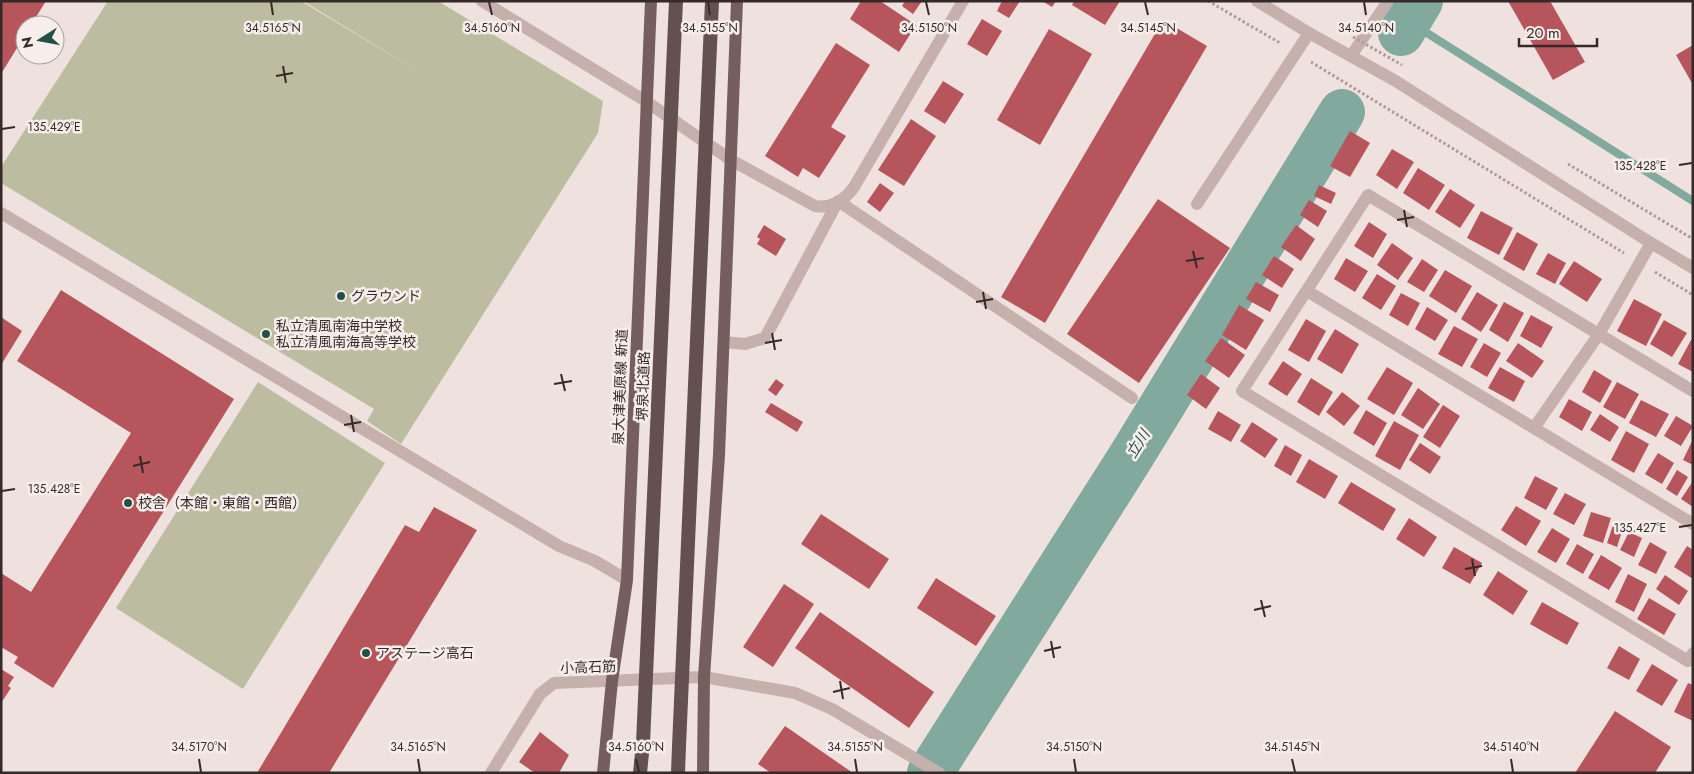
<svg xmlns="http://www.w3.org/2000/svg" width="1694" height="774" viewBox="0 0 1694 774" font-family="Jost,'Noto Sans JP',sans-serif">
	<rect width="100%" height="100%" fill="#efe2de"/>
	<path fill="#bcbda0" d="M108,1H301L424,75L303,1H438L603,101L598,133L401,444L367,421L374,409L1,183V167Z
		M258,382L385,463L243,689L116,608Z"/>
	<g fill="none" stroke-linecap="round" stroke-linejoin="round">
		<path stroke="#81a99e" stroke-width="8" d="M1408,21L1693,201"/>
		<path stroke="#81a99e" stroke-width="46" d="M1401,33L1420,1
			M930,773L1130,458L1342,112"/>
	</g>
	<path fill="#b6555c" d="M1,1H46L31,25H25V35L1,74Z
		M861,1H880L916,25L899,52L850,19Z
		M905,1H922L913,14L902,6Z
		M1002,1H1020L1009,18L997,11Z
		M1042,1H1056L1052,7Z
		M1074,1H1120L1105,25L1072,5Z
		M1508,1H1550L1585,62L1553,80Z
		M982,19L1002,31L987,56L967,44Z
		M1163,20L1207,46L1045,323L1001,297Z
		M1049,29L1092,54L1040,145L997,120Z
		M836,43L870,65L831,127L846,136L819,178L803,168L798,177L765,156Z
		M1693,45V85L1676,55Z
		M943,81L964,94L945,124L924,111Z
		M911,119L936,136L904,186L878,170Z
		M1350,131L1370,143L1350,177L1330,166Z
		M1392,149L1414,162L1397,189L1376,175Z
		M1418,168L1445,185L1429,210L1403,193Z
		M880,183L894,193L880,212L867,202Z
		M1319,185L1336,193L1331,204L1314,196Z
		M1450,189L1475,205L1460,228L1435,212Z
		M1158,199L1230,248L1139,383L1067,334Z
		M1309,200L1327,211L1318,227L1300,215Z
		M1481,211L1513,228L1499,255L1467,238Z
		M1369,222L1387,234L1373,258L1354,246Z
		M764,225L786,239L776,256L757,244L760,239L757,237Z
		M1296,225L1315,239L1301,261L1281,247Z
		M1517,232L1538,244L1524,271L1503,259Z
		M1392,243L1413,258L1398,280L1377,265Z
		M1548,253L1566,263L1555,284L1536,274Z
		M1274,256L1294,269L1282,288L1262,275Z
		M1346,258L1368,271L1355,292L1334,279Z
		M1422,259L1438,270L1424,292L1407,282Z
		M1574,261L1602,279L1587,302L1559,284Z
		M1445,270L1472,286L1456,313L1429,296Z
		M1377,274L1396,286L1381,310L1362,298Z
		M1256,282L1279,295L1270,312L1246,299Z
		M61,290L234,399L53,688L14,663L18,657L1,647V573L31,592L131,433L17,361Z
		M1477,292L1498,305L1481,332L1461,319Z
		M1401,293L1420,303L1408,326L1389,315Z
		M1634,299L1662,314L1646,346L1617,331Z
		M1504,302L1524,313L1508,342L1489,330Z
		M1239,305L1264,320L1246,350L1222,335Z
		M1427,307L1448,320L1435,341L1415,329Z
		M1531,315L1553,327L1541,348L1520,336Z
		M1,317L22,331L1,365Z
		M1306,319L1326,331L1309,362L1288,350Z
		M1664,320L1687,333L1672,357L1650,344Z
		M1454,326L1478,339L1462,367L1438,354Z
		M1335,329L1359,344L1342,374L1317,359Z
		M1221,338L1245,355L1229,378L1205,361Z
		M1691,340H1693V372L1678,364Z
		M1484,343L1501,353L1487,377L1470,367Z
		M1518,343L1544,361L1532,378L1506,361Z
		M1283,361L1302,374L1287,396L1268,384Z
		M1387,367L1413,383L1394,415L1367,399Z
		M1500,367L1525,381L1514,402L1488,388Z
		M1594,370L1612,381L1600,403L1582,392Z
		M1201,374L1220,388L1206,409L1187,395Z
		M1311,378L1333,392L1319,416L1297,402Z
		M776,379L784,385L776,396L768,390Z
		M1617,382L1639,394L1625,419L1603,407Z
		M1418,388L1440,404L1423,429L1401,415Z
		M1342,392L1360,406L1344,426L1326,412Z
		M1569,399L1592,412L1582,431L1559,417Z
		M1641,400L1669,414L1656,437L1629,423Z
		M771,403L803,422L797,432L765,412Z
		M1443,405L1460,416L1440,448L1423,437Z
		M1366,410L1387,423L1374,446L1353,433Z
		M1218,411L1241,425L1231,442L1208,429Z
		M1600,414L1619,427L1610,442L1590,430Z
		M1676,416L1693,426L1681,446L1664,436Z
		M1394,421L1419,435L1400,470L1375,456Z
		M1252,422L1278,439L1265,458L1240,441Z
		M1626,431L1649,444L1634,473L1611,460Z
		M1693,439V465L1683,460Z
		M1420,443L1441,457L1430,474L1409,460Z
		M1285,445L1302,455L1291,476L1274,466Z
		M1658,453L1674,463L1662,484L1645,474Z
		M1309,459L1338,476L1325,499L1296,482Z
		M1677,470L1688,477L1677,496L1666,489Z
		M1535,476L1558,488L1546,510L1524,498Z
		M1693,481V507L1681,499Z
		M1351,482L1396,509L1383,531L1338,503Z
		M1565,493L1586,504L1574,525L1553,514Z
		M1516,506L1541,521L1526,546L1501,530Z
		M434,507L477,530L329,773H257L405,525L419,532Z
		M1591,512L1611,518L1603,543L1583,536Z
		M821,514L889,559L869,589L801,544Z
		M1409,518L1437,537L1424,557L1396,539Z
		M1613,525L1623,528L1617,547L1607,543Z
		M1552,528L1570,539L1556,563L1537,552Z
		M1629,532L1642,538L1634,557L1620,550Z
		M1650,542L1667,552L1656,574L1638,565Z
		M1577,544L1594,554L1583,574L1566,564Z
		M1687,546L1693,550V579L1674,567Z
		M1454,547L1482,563L1470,584L1442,568Z
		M1601,555L1622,568L1609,590L1588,578Z
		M1498,571L1528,591L1513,615L1483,595Z
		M1628,574L1647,584L1634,612L1615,602Z
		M1665,575L1688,591L1679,605L1656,589Z
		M936,578L996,616L976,646L917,608Z
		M784,584L814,604L773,667L743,647Z
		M1649,598L1676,614L1664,635L1637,619Z
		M1542,602L1579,623L1567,645L1530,624Z
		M820,612L934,692L909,728L795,648Z
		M1619,646L1640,659L1629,680L1607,668Z
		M1652,664L1678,680L1662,706L1636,691Z
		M1,669L14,677L8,686L11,688L1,703Z
		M1688,683L1693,685V721L1674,712Z
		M1615,711L1671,747L1655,773H1575Z
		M785,726L853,773H771L758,764Z
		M540,732L569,755L559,773H535L519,762Z"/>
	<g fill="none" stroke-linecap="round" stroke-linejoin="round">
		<path stroke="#b29996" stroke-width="3" stroke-dasharray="2.5 2.5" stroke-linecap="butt" d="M1208,1L1280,43
			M1311,62L1624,253
			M1568,164L1693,239
			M1655,272L1693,295"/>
		<path stroke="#c6b0ac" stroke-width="12" d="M1197,204L1309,33"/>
		<path stroke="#c6b0ac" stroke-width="12" d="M1351,56L1388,1
			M1,213L559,546L595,561L627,580
			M1307,291L1693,524
			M724,342L745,344L765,338L838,201L1132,398
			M1693,391L1368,195L1242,391L1688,661L1693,653
			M1534,428L1599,334L1651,243
			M704,677L795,693L832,709L939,773"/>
		<path stroke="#c6b0ac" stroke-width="12" d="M482,1L647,102L731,160L815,206C831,209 845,200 854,187L963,1
			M1257,1L1309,33L1394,80L1651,243L1693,268
			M491,773L540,694L554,683L704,677"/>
		<path stroke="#755e5d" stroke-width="12" d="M603,773L612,681L627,580L651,1
			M703,773L704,677L719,455L737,1"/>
		<path stroke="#655050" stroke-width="14" d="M640,773L643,743
			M678,773L679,746"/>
		<path stroke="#b29996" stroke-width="3" stroke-dasharray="2.5 2.5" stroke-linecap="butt" d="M1353,37L1402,65"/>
		<path stroke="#655050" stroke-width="14" d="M643,743L676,1
			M679,746L712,1"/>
	</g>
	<path fill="none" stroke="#352a2a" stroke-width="2" d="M271,2L273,15M489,2L492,15M708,2L710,15M926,2L929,15M1145,2L1148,15M1364,2L1366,15M283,66L286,83M276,76L293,73M2,129L15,127M1679,165L1692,163M1404,210L1407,227M1397,220L1414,217M1193,251L1197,268M1186,261L1204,258M983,292L986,309M976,302L993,299M772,333L775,350M765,343L782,340M561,374L565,391M554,384L572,381M351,415L354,432M344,425L361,422M140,456L143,473M133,466L150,462M2,491L15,489M1679,527L1692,525M1472,559L1475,576M1465,569L1482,566M1261,600L1265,617M1254,610L1271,606M1051,641L1054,658M1044,651L1061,647M840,681L843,699M833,692L850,688M199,759L201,772M418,759L420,772M636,759L639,772M855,759L857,772M1074,759L1076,772M1292,759L1295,772M1511,759L1513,772"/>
	<g fill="#245146" stroke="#f7edea" stroke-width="2">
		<circle cx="341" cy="296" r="5"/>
		<circle cx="266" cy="334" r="5"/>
		<circle cx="128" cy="503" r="5"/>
		<circle cx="366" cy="653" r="5"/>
	</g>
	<g text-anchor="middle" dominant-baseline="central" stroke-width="5" stroke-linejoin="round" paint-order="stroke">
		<g font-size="14" fill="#352a2a" stroke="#f7edea" text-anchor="start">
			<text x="351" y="296">グラウンド</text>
			<text x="276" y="326">私立清風南海中学校<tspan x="276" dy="16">私立清風南海高等学校</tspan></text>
			<text x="138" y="503">校舎（本館・東館・西館）</text>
			<text x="376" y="653">アステージ高石</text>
		</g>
		<g font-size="14" fill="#352a2a" stroke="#f7edea">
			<text transform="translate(643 386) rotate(-88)">堺泉北道路</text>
			<text transform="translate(620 387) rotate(-88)">泉大津美原線 新道</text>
			<text transform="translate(588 667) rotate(-2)">小高石筋</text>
		</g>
		<g font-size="15" font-style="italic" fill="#245146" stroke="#f7edea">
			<text transform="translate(1138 444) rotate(-58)">立川</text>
		</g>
	</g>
	<g font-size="12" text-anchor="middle" fill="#352a2a" stroke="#f7edea" stroke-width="5" stroke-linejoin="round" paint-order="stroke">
		<text x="273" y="32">34.5165°N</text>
		<text x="492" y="32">34.5160°N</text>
		<text x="710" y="32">34.5155°N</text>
		<text x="929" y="32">34.5150°N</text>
		<text x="1148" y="32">34.5145°N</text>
		<text x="1366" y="32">34.5140°N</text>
		<text x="54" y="131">135.429°E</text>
		<text x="1640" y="170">135.428°E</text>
		<text x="54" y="493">135.428°E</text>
		<text x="1640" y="532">135.427°E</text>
		<text x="199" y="751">34.5170°N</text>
		<text x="418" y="751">34.5165°N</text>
		<text x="636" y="751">34.5160°N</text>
		<text x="855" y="751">34.5155°N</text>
		<text x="1074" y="751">34.5150°N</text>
		<text x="1292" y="751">34.5145°N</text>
		<text x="1511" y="751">34.5140°N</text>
	</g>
	<rect width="1694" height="774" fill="none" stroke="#352a2a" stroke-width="5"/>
	<g transform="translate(40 40) rotate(259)"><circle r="24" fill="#f7edea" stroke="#a99f9d"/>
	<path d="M0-4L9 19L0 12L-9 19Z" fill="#245146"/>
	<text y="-8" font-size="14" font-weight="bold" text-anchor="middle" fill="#352a2a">N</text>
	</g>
	<path d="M1519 38v8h78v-8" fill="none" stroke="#352a2a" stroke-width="2.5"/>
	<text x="1526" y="38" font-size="15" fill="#352a2a" stroke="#f7edea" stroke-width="4" paint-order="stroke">20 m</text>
</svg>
